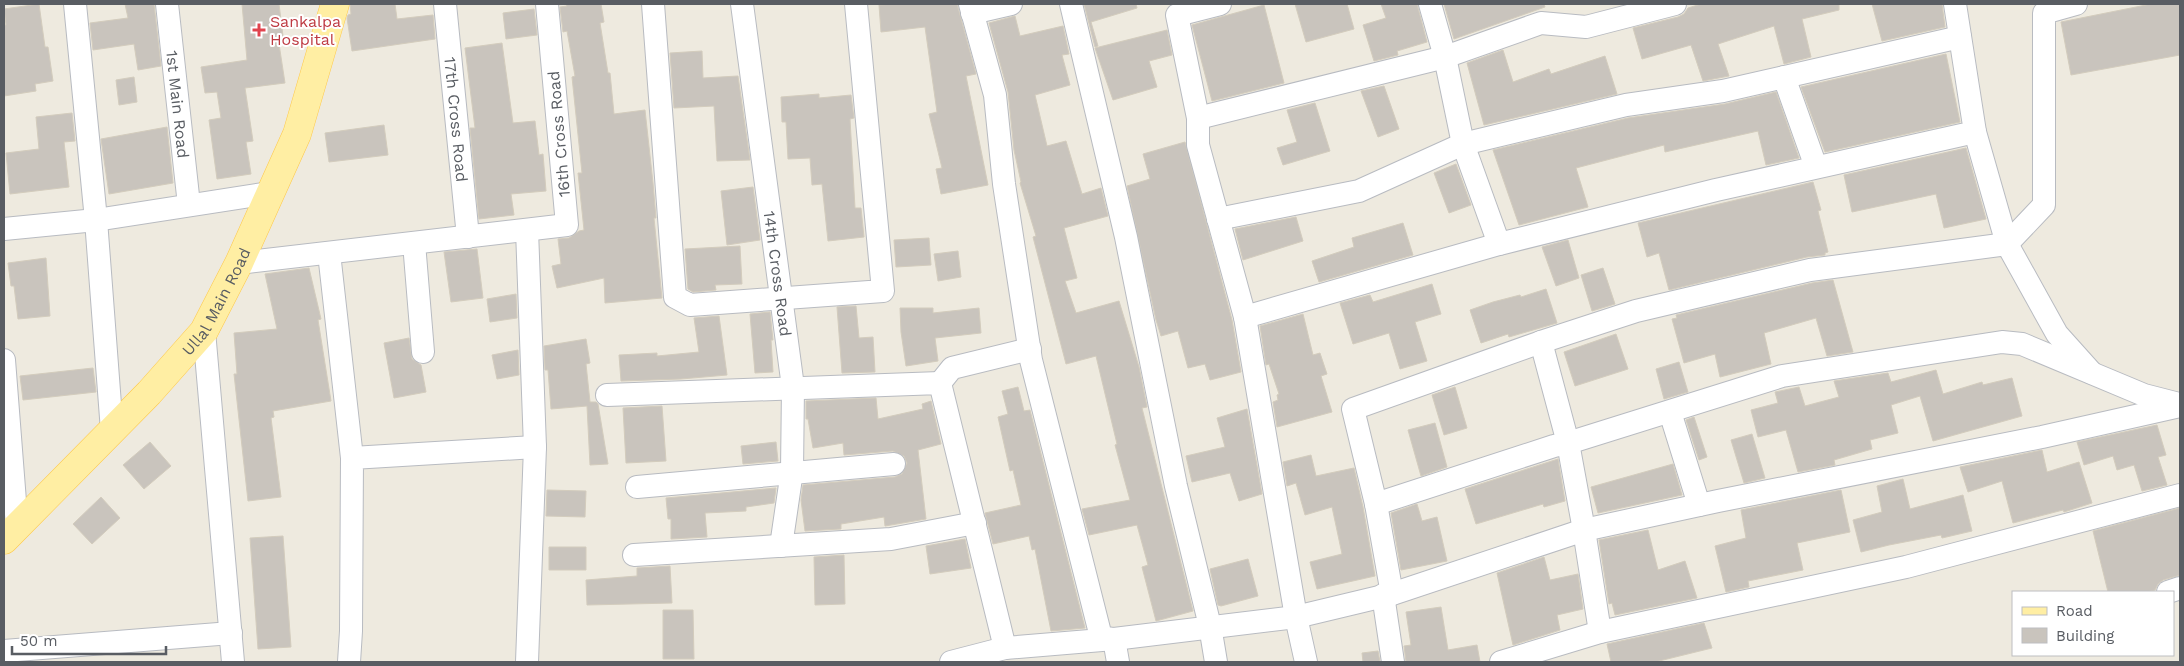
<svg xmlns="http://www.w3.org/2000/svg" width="2184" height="666" viewBox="0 0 2184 666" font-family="'Work Sans',sans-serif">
	<rect width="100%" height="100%" fill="#eeeadf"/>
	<path fill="#c9c4bd" stroke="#d3ccbd" d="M39,4L45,47H48L53,81L35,84L36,91L4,96V25H6L4,9Z
		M125,4H154L161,66L138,70L134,44L93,50L90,23L128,18Z
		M242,4H279L284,44H279L285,83L245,88L253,141L246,142L251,174L217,179L209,120L221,118L217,92L205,93L201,67L247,60Z
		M350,4H395L397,19L433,15L435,39L352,51L347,18L348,15L351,14Z
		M566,4H601L604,22L600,23L608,73H610L614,114L645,110L653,183L656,218H654L662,298L605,303L604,278L557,288L552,266L561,264L558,239L569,238L579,231L584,230L578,173H582L572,77L575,76L567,31L563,32L560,7L567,6Z
		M895,4H957L976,74L966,76L988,185L941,194L936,169L942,168L929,114L937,112L925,27L881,32L879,5Z
		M1084,4H1136L1137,8L1091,22L1098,46L1095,47Z
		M1295,4H1347L1354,29L1306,42Z
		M1381,4H1417L1427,42L1397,51L1398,55L1374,61L1363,25L1386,18Z
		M1444,4H1544L1545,7L1454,39Z
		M1701,4H1839V10L1802,19L1811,57L1784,64L1774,26L1718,44L1729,76L1703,81L1691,45L1642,59L1633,28L1678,17L1684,14L1688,8Z
		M1872,4H1942L1945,27L1882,41Z
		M2151,4H2180V55L2071,75L2061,22Z
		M1264,5L1284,83L1212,101L1192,25Z
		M534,9L537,35L506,39L503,13Z
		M1015,16L1020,36L1063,26L1069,54L1062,55L1070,85L1035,95L1047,146L1066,141L1082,194L1101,188L1108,216L1064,228L1077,278L1065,281L1076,313L1119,301L1139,367L1147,407L1142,408L1193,611L1156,621L1142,567L1148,565L1137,525L1089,535L1082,509L1130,500L1115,445L1117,444L1096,356L1066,364L1033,237L1036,236L1020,183L1021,182L1014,150L1008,92L989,23Z
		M1167,30L1172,55L1149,61L1157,87L1113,100L1095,48Z
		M502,43L513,123L535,121L539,155L543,154L546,191L511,194L514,215L479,219L470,128H475L465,48Z
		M1503,50L1513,82L1549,69L1551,74L1605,56L1617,94L1484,125L1467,63Z
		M702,51L703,78L738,76L750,160L717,161L714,106L674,108L670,53Z
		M1946,54L1960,122L1825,152L1801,87Z
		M134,77L137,102L119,105L116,80Z
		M1384,86L1399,129L1378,137L1361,91Z
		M1776,92L1799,158L1766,165L1758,131L1665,152L1664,145L1576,168L1588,207L1519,225L1493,150L1628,118L1725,104Z
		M819,94V98L851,95L854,118L850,119L855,208H861L864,237L828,241L822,184L812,185L810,158L788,159L786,122H782L781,97Z
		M1315,103L1330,151L1283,165L1277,148L1297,142L1287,110Z
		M72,113L75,141L64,142L69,187L10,194L6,153L39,149L36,117Z
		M384,125L388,155L329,162L325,133Z
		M167,127L173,183L109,194L101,139Z
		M1185,142L1232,320L1241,372L1210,380L1205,364L1188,368L1178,331L1161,336L1156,320L1127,186L1150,179L1143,154Z
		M1966,148L1986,219L1944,228L1936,194L1852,212L1844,175Z
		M1456,164L1471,205L1449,213L1434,173Z
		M1813,182L1821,210L1818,211L1828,252L1825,253V255L1807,257L1669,290L1659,253L1647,257L1638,223Z
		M753,187L760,240L727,245L721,191Z
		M1296,217L1303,241L1243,260L1235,229Z
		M1403,223L1413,255L1319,282L1312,261L1354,247L1352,238Z
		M929,238L931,265L896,267L894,240Z
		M1568,240L1579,278L1556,286L1542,247Z
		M740,246L742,284L715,285L716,290L693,292L688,289L685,249Z
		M477,249L483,298L451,302L444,252Z
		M958,251L961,277L938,281L934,254Z
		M46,258L50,316L18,319L14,286H11L8,263Z
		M309,268L321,319L318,320L331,401L273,411L274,417L271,418L281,497L248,501L234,374H237L234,333L277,329L265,274Z
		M1603,268L1615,304L1592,311L1581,275Z
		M1833,280L1853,352L1827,356L1816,318L1764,333L1771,364L1720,377L1715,354L1684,363L1672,319L1677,318L1676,315L1812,283Z
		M1432,284L1441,314L1415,322L1427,361L1400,369L1389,333L1353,344L1340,303L1370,295L1373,302Z
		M1546,289L1557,323L1509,337L1508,334L1481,343L1470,310L1493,302L1520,295L1521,297Z
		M516,294L517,318L490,322L487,299Z
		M856,306L859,338L873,337L875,372L842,373L837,307Z
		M900,308H933V313L979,308L981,333L935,338L938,361L906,366L901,332Z
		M770,312L773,340H771L773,372L755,373L750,314Z
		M1303,314L1313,355L1320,353L1327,374L1321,376L1332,412L1277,427L1273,402L1278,400L1277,395L1279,394L1269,364L1266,365L1260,326Z
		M719,316L727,375L681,379L621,381L619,355L657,353V356L699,352L694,318Z
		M1616,334L1628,369L1575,386L1564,352Z
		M409,338L412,359L421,365L426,392L394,398L384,343Z
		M586,339L590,363L586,364L590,402H596L598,404L608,464L590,465L587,406L551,409L548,370H545L544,346Z
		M518,350L519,375L497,379L492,355Z
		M1679,362L1688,392L1664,399L1656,369Z
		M93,368L96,392L23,400L20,376Z
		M1936,370L1943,394L1982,382L1983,385L2012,378L2022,416L1933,441L1920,396L1891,405L1898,433L1870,440L1872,449L1834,460L1835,465L1798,472L1786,430L1758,437L1751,410L1778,403L1775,392L1799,387L1805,406L1839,397L1834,381L1888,373L1891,382Z
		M1018,387L1024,411L1030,410L1085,628L1051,631L1035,549L1032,550L1029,536L993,544L985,513L1021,505L1013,470L1010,471L998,417L1008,414L1002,391Z
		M1455,387L1467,428L1444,435L1432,395Z
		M876,398L878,419L923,409L922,404L931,401L941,444L918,450L926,519L885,526L884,517L841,524V529L805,531L801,500L803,485L895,477L902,474L907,463L904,456L893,451L844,455L843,443L813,448L808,419H806V401Z
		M662,406L666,461L626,463L623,408Z
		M1247,409L1262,494L1239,501L1230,473L1192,482L1186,456L1225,447L1217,418Z
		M1694,417L1707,457L1699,460L1686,420Z
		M1435,423L1447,467L1421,476L1408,430Z
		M2157,425L2166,455L2158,457L2167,485L2142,491L2134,465L2117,470L2113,456L2084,465L2077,442Z
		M1752,434L1765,478L1744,483L1731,440Z
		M150,442L171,466L144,489L123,465Z
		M776,442L778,461L743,464L741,446Z
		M2042,450L2047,472L2079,462L2092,503L2064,512L2063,510L2013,523L2002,481L1968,492L1960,467Z
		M1311,455L1316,476L1354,468L1363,507L1375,576L1317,589L1310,562L1342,554L1332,507L1305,515L1296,483L1287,486L1283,462Z
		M1558,459L1565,501L1544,507L1543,504L1476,524L1465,489Z
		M1673,464L1682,495L1598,513L1591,487Z
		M1903,479L1910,509L1963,495L1972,531L1942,538L1941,535L1889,545L1861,552L1853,520L1882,512L1877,486Z
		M776,488L774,503L746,507V511L705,513L707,537L671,539V519H668L666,498Z
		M547,490L586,491L585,517L546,516Z
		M1841,490L1850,532L1797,543L1803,570L1748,581L1749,587L1726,592L1715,546L1746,538L1741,510Z
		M101,497L120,518L92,544L73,524Z
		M1417,504L1422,521L1437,517L1447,561L1401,570L1391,513Z
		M2180,508V575L2163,580L2158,584L2155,590L2146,592H2108L2093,531Z
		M1648,530L1658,570L1685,561L1697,598L1615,615L1612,603L1609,604L1599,540Z
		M283,536L291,647L258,649L250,538Z
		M965,539L971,568L930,574L926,546Z
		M549,547H586V570H549Z
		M844,555L845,604L815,605L814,557Z
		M1544,557L1550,580L1578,574L1583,609L1557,615L1560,630L1513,645L1497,573Z
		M1248,559L1258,596L1221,606L1218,605L1210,569Z
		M670,566L672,603L587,605L586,580L637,576V568Z
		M1441,607L1448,650L1477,645L1480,662H1406L1404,646L1411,645L1406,612Z
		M663,610H693L694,659H663Z
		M1704,623L1712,648L1655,662H1611L1607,644Z
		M1378,651L1380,662H1363L1362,653Z"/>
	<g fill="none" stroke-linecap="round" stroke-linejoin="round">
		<defs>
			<g id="minor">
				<path d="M75,4L96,220L112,431"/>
				<path id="s1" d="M167,4L189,205"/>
				<path id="s2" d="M445,4L468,237"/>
				<path d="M653,4L675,297L690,305L883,291L856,4"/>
				<path id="s3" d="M742,4L793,387L792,471L781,546"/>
				<path d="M970,4L995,95L1004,184L1031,360L1101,637L1114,639L1118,662"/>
				<path d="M1071,4L1126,237L1176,486L1210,626L1216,662"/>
				<path d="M1220,4L1177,15L1198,118V145L1245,317L1499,244L1716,190L1975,132L1955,4"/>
				<path d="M1430,4L1445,57L1463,144L1499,244"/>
				<path d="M972,13L1011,4"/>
				<path d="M1784,77L1816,167"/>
				<path d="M1198,118L1445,57L1541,23L1586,27L1675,4"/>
				<path d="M1975,132L2007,244"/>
				<path d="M1218,219L1359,191L1463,144L1626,105L1723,91L1960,37"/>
				<path d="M4,229L96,220L269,193"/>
				<path d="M414,243L423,352"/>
				<path d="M2007,244L2044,205V13L2076,4"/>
				<path d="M329,253L352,458"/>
				<path d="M239,263L567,225L547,4"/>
				<path d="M1245,317L1296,617L1306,662"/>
				<path d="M204,331L233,662"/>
				<path d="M1541,342L1568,443L1584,530L1600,632"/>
				<path d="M4,360L17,527"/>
				<path d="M940,383L952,368L1030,349"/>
				<path d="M607,395L940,383L1005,648"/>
				<path d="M1670,412L1699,505"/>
				<path d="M637,487L894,464"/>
				<path d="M1376,504L1554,446L1568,443L1782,376L2002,342L2022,344L2144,395L2179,404"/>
				<path d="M634,555L891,539L975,523"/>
				<path d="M2168,592L2180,588"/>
				<path d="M1392,594L1376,504L1353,409L1541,342L1636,311L1810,270L2007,244L2057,334L2092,373"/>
				<path d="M1383,595L1393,662"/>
				<path d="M4,651L231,633"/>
				<path d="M349,662L351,631L352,458L535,447"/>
				<path d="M527,662L535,447L527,230"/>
				<path d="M951,662L1005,648L1114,639L1296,617L1392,594L1584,530L1718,501L2042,437L2180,406"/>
				<path d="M1501,662L1600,632L1906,567L2180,495"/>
			</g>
			<g id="major">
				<path id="s4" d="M4,540L149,393L204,331L239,263L297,134L335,4"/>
			</g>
		</defs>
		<use href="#minor" stroke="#b8bbc1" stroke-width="24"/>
		<use href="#major" stroke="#ffc847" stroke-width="29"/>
		<use href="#minor" stroke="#fff" stroke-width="22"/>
		<use href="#major" stroke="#ffeea3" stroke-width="28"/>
	</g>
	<path fill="#e0444e" stroke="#fff" stroke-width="2" d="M256.5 22.5h5v5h5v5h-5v5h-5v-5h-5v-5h5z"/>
	<g text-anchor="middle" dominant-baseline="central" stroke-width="4" stroke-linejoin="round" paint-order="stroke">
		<g font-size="16" fill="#be3a42" stroke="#fff" text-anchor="start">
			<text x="270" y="21">Sankalpa<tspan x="270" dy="18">Hospital</tspan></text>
		</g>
		<g font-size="16" fill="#595d63" stroke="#fff">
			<text stroke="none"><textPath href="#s1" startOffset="101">1st Main Road</textPath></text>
			<text stroke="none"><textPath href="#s2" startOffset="116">17th Cross Road</textPath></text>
			<text transform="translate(559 134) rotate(-95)">16th Cross Road</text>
			<text stroke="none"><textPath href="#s3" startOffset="272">14th Cross Road</textPath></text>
			<text stroke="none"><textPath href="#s4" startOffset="321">Ullal Main Road</textPath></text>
		</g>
	</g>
	<rect width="2184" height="666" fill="none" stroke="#595d63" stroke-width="10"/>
	<rect x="2012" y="591" width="162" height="65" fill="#ffffff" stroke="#bdbec1"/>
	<rect x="2022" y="607" width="25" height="8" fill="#ffeea3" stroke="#bdbec1"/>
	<text x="2056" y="616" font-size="15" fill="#595d63">Road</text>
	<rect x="2022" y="628" width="25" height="15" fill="#c9c4bd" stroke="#bdbec1"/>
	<text x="2056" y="641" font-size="15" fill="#595d63">Building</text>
	<path d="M12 646v8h154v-8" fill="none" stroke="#595d63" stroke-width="2.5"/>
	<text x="20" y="646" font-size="15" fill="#595d63" stroke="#ffffff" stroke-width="4" paint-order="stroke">50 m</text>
</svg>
